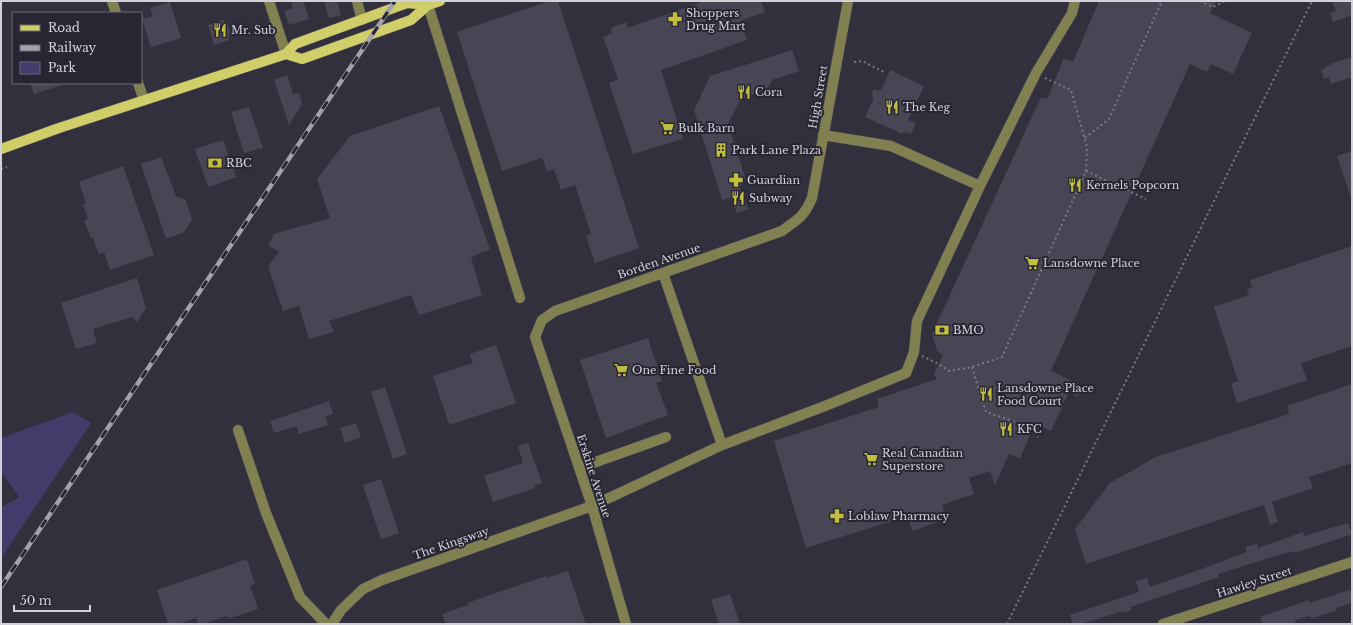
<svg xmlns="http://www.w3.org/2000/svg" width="1353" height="625" viewBox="0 0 1353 625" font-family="'Libre Baskerville',serif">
	<rect width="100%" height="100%" fill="#32303d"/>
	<path fill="#433b6a" d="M73,412L91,423L1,558V507L19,497L1,472V438Z"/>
	<path fill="#484654" d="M297,1H303L309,19L289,25L284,11L293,8L291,3Z
		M324,1H337L341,15L329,18Z
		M550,1H558L639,248L595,263L586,236L591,234L575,185L561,190L554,169L547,171L542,158L502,171L457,32Z
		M704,1H761L765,12L740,21L747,40L661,70L683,139L633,154L609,83L618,79L603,37L612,33L611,28L626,22L628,28Z
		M1099,1H1216L1210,13L1252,33L1233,74L1211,64L1207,72L1190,64L1051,371L1082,386L1078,397L1069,392L1051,431L1035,424L1020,458L1009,454L995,485L990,471L969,478L974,494L942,505L946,519L912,531L908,516L806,548L774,441L879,407L877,399L937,379L934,374L943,355L937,351L932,334L1041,97L1047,99L1064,58L1073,62Z
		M1332,1H1352V15L1333,22L1330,13L1336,11Z
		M170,2L181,38L151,47L142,19L153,16L150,8Z
		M224,20L225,25L228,24L231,35L228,36L229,40L214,45L208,25Z
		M792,50L799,71L772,80L767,90L741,99L728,124L745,177L740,188L748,209L737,213L731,198L722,200L694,110L710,76Z
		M1352,57V77L1331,84L1329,77L1324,79L1321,70L1333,63Z
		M890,70L924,86L908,120L916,123L911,134L903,132L902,134L865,117L874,98L871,96L874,89L879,91L880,89L881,90Z
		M287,75L293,94L299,93L302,104L289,125L274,80Z
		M30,83H62V85L34,94Z
		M439,106L490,249L471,257L482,295L419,315L411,295L329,321L334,332L309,339L299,306L283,311L268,266L279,252L268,245L274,234L330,218L317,179L350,136Z
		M249,107L263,148L244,153L231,112Z
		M223,140L236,177L208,187L195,149Z
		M1352,151V195H1350L1337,156Z
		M161,157L176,196L186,200L192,220L184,232L166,239L141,164Z
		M123,166L154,255L110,270L104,252L99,254L93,238H91L84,220L88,219L83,204L86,203L79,182Z
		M1352,246V346L1301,363L1307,380L1237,403L1231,384L1238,381L1214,307L1249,295L1247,289L1252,287L1250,280Z
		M137,278L146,308L137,322L132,317L93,329L97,343L76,349L61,303Z
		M648,338L662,381L656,383L668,415L606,438L580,360Z
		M496,345L516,403L449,425L433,376L473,363L470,354Z
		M1352,384V463L1309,477L1313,488L1272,502L1278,522L1270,525L1264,505L1086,564L1075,529L1110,483L1156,457L1289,414L1287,406Z
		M385,387L407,454L393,459L371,392Z
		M329,401L333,414L325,416L328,425L299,434L297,426L274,433L270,421Z
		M356,423L361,437L345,443L340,428Z
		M528,443L542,483L534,485L535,488L493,502L484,476L523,463L518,446Z
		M381,479L399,533L381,539L363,485Z
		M1348,523L1352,534L1332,541L1294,553L1293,551L1275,556L1218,574L1219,577L1130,607L1131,610L1124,613L1123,611L1081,624H1073L1070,615L1139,592L1136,581L1147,578L1150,587L1227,560V559L1247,552L1245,547L1257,544L1258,548L1303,532L1304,536Z
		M247,559L255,584L250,585L258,609L228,619L227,616L202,624H198L196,618L178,624H168L157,590Z
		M568,571L586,624H446L442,614L468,605L467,603L546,576L547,578Z
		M1352,589V603L1336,608L1337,610L1311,619L1310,616L1295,620L1296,622L1291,624H1262L1260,617L1309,600L1310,603Z
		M730,594L740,624H719L711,600Z"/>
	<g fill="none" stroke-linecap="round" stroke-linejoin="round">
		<defs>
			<path id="minor" d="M112,1L116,13
				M269,1L286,54
				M357,1L362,20
				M428,5L520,298
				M138,83L144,100
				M980,186L1036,73L1072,13L1075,1
				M663,273L722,445
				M238,430L266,513L300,597L326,624
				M579,468L666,437
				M332,624L341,610L363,589L382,580L592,506L722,445L825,406L906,373L914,352L917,321L980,186L891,146L823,135
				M626,624L592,506L535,337L542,320L555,311L782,231C798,219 804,217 812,198L848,1
				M1163,624L1352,562"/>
			<path id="major" d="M286,54L302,59L411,20L428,5L440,1
				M1,149L59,128L286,54L295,44L407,3L428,5"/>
		</defs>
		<use href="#minor" stroke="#4f4d59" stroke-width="11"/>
		<use href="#major" stroke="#4f4d59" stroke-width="11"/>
		<path stroke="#7a7984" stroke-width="2" stroke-dasharray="2 3" stroke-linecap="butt" d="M1200,1L1213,7L1225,1
			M854,62L862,61L886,73
			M1085,138L1109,119L1162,1
			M1,169L7,167
			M1086,171L1146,199
			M922,356L939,364L949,371L972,367L1002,357L1086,171L1087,147L1071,90L1045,78
			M972,367L986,412L1010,420L1032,430L1038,437
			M1007,624L1312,1"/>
		<use href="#minor" stroke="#818051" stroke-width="10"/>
		<use href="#major" stroke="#d0ce69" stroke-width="10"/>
		<defs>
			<path id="rail" d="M1,587L395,1"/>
		</defs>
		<use href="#rail" stroke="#a3a1ac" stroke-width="4.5"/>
		<use href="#rail" stroke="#282633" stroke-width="3" stroke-dasharray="9" stroke-linecap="butt"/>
	</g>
	<defs>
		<symbol id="pharmacy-bare" viewBox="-9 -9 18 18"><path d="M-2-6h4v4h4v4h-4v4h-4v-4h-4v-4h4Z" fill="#c1bd40" stroke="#282633" stroke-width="2.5" paint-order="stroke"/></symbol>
		<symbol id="restaurant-bare" viewBox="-9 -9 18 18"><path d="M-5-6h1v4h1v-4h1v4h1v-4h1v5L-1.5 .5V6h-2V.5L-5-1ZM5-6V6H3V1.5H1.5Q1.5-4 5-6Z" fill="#c1bd40" stroke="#282633" stroke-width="2.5" paint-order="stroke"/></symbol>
		<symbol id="supermarket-bare" viewBox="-9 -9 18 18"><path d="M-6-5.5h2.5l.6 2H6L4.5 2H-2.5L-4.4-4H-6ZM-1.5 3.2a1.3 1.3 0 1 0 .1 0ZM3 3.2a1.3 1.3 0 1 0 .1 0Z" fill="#c1bd40" stroke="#282633" stroke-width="2.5" paint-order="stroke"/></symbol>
		<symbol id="building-bare" viewBox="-9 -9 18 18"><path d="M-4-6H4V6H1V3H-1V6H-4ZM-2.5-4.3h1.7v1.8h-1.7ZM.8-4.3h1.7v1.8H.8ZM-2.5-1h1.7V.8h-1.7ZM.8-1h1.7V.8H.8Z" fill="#c1bd40" stroke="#282633" stroke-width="2.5" paint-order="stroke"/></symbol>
		<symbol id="bank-bare" viewBox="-9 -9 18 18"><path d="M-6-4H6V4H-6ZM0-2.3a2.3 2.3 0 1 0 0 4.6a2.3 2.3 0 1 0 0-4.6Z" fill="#c1bd40" stroke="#282633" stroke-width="2.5" paint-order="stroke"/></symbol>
	</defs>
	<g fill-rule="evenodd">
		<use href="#pharmacy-bare" x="665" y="9" width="20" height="20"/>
		<use href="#restaurant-bare" x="210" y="20" width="20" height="20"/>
		<use href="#restaurant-bare" x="734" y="82" width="20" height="20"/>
		<use href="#restaurant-bare" x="882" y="97" width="20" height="20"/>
		<use href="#supermarket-bare" x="657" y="118" width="20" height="20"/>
		<use href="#building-bare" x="711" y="140" width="20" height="20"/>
		<use href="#bank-bare" x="205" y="153" width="20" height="20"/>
		<use href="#pharmacy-bare" x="726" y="170" width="20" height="20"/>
		<use href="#restaurant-bare" x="1065" y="175" width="20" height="20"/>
		<use href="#restaurant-bare" x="728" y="188" width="20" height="20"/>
		<use href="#supermarket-bare" x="1022" y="253" width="20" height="20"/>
		<use href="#bank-bare" x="932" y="320" width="20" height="20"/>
		<use href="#supermarket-bare" x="611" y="360" width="20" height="20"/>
		<use href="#restaurant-bare" x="976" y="384" width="20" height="20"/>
		<use href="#restaurant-bare" x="996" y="419" width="20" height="20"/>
		<use href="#supermarket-bare" x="861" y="449" width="20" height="20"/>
		<use href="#pharmacy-bare" x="827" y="506" width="20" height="20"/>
	</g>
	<g text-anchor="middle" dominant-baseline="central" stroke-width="4" stroke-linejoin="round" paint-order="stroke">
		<g font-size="11" fill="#d2d1da" stroke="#282633" text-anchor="start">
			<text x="686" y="13">Shoppers<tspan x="686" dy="13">Drug Mart</tspan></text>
			<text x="231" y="30">Mr. Sub</text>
			<text x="755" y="92">Cora</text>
			<text x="903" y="107">The Keg</text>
			<text x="678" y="128">Bulk Barn</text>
			<text x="732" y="150">Park Lane Plaza</text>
			<text x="226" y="163">RBC</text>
			<text x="747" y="180">Guardian</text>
			<text x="1086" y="185">Kernels Popcorn</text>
			<text x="749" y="198">Subway</text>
			<text x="1043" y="263">Lansdowne Place</text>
			<text x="953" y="330">BMO</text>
			<text x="632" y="370">One Fine Food</text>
			<text x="997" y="388">Lansdowne Place<tspan x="997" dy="13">Food Court</tspan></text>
			<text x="1017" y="429">KFC</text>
			<text x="882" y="453">Real Canadian<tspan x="882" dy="13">Superstore</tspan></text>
			<text x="848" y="516">Loblaw Pharmacy</text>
		</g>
		<g font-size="11" fill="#d2d1da" stroke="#282633">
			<text transform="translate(818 97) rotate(-80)">High Street</text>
			<text transform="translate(659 261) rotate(-19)">Borden Avenue</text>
			<text transform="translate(594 476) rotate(72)">Erskine Avenue</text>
			<text transform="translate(451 543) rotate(-19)">The Kingsway</text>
			<text transform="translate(1254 582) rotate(-18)">Hawley Street</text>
		</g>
	</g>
	<rect width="1353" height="625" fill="none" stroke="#d2d1da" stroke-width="4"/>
	<rect x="12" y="12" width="130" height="72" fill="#282633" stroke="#6c6a76"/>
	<rect x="20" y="25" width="20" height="6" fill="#d0ce69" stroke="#6c6a76"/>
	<text x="48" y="32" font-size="12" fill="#d2d1da">Road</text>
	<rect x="20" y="45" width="20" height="6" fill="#a3a1ac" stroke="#6c6a76"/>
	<text x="48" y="52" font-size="12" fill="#d2d1da">Railway</text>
	<rect x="20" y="62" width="20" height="12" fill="#433b6a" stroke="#6c6a76"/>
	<text x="48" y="72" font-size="12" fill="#d2d1da">Park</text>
	<path d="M14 605v6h76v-6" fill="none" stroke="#d2d1da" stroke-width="2"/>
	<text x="20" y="605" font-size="12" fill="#d2d1da" stroke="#282633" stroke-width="3" paint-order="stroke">50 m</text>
</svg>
